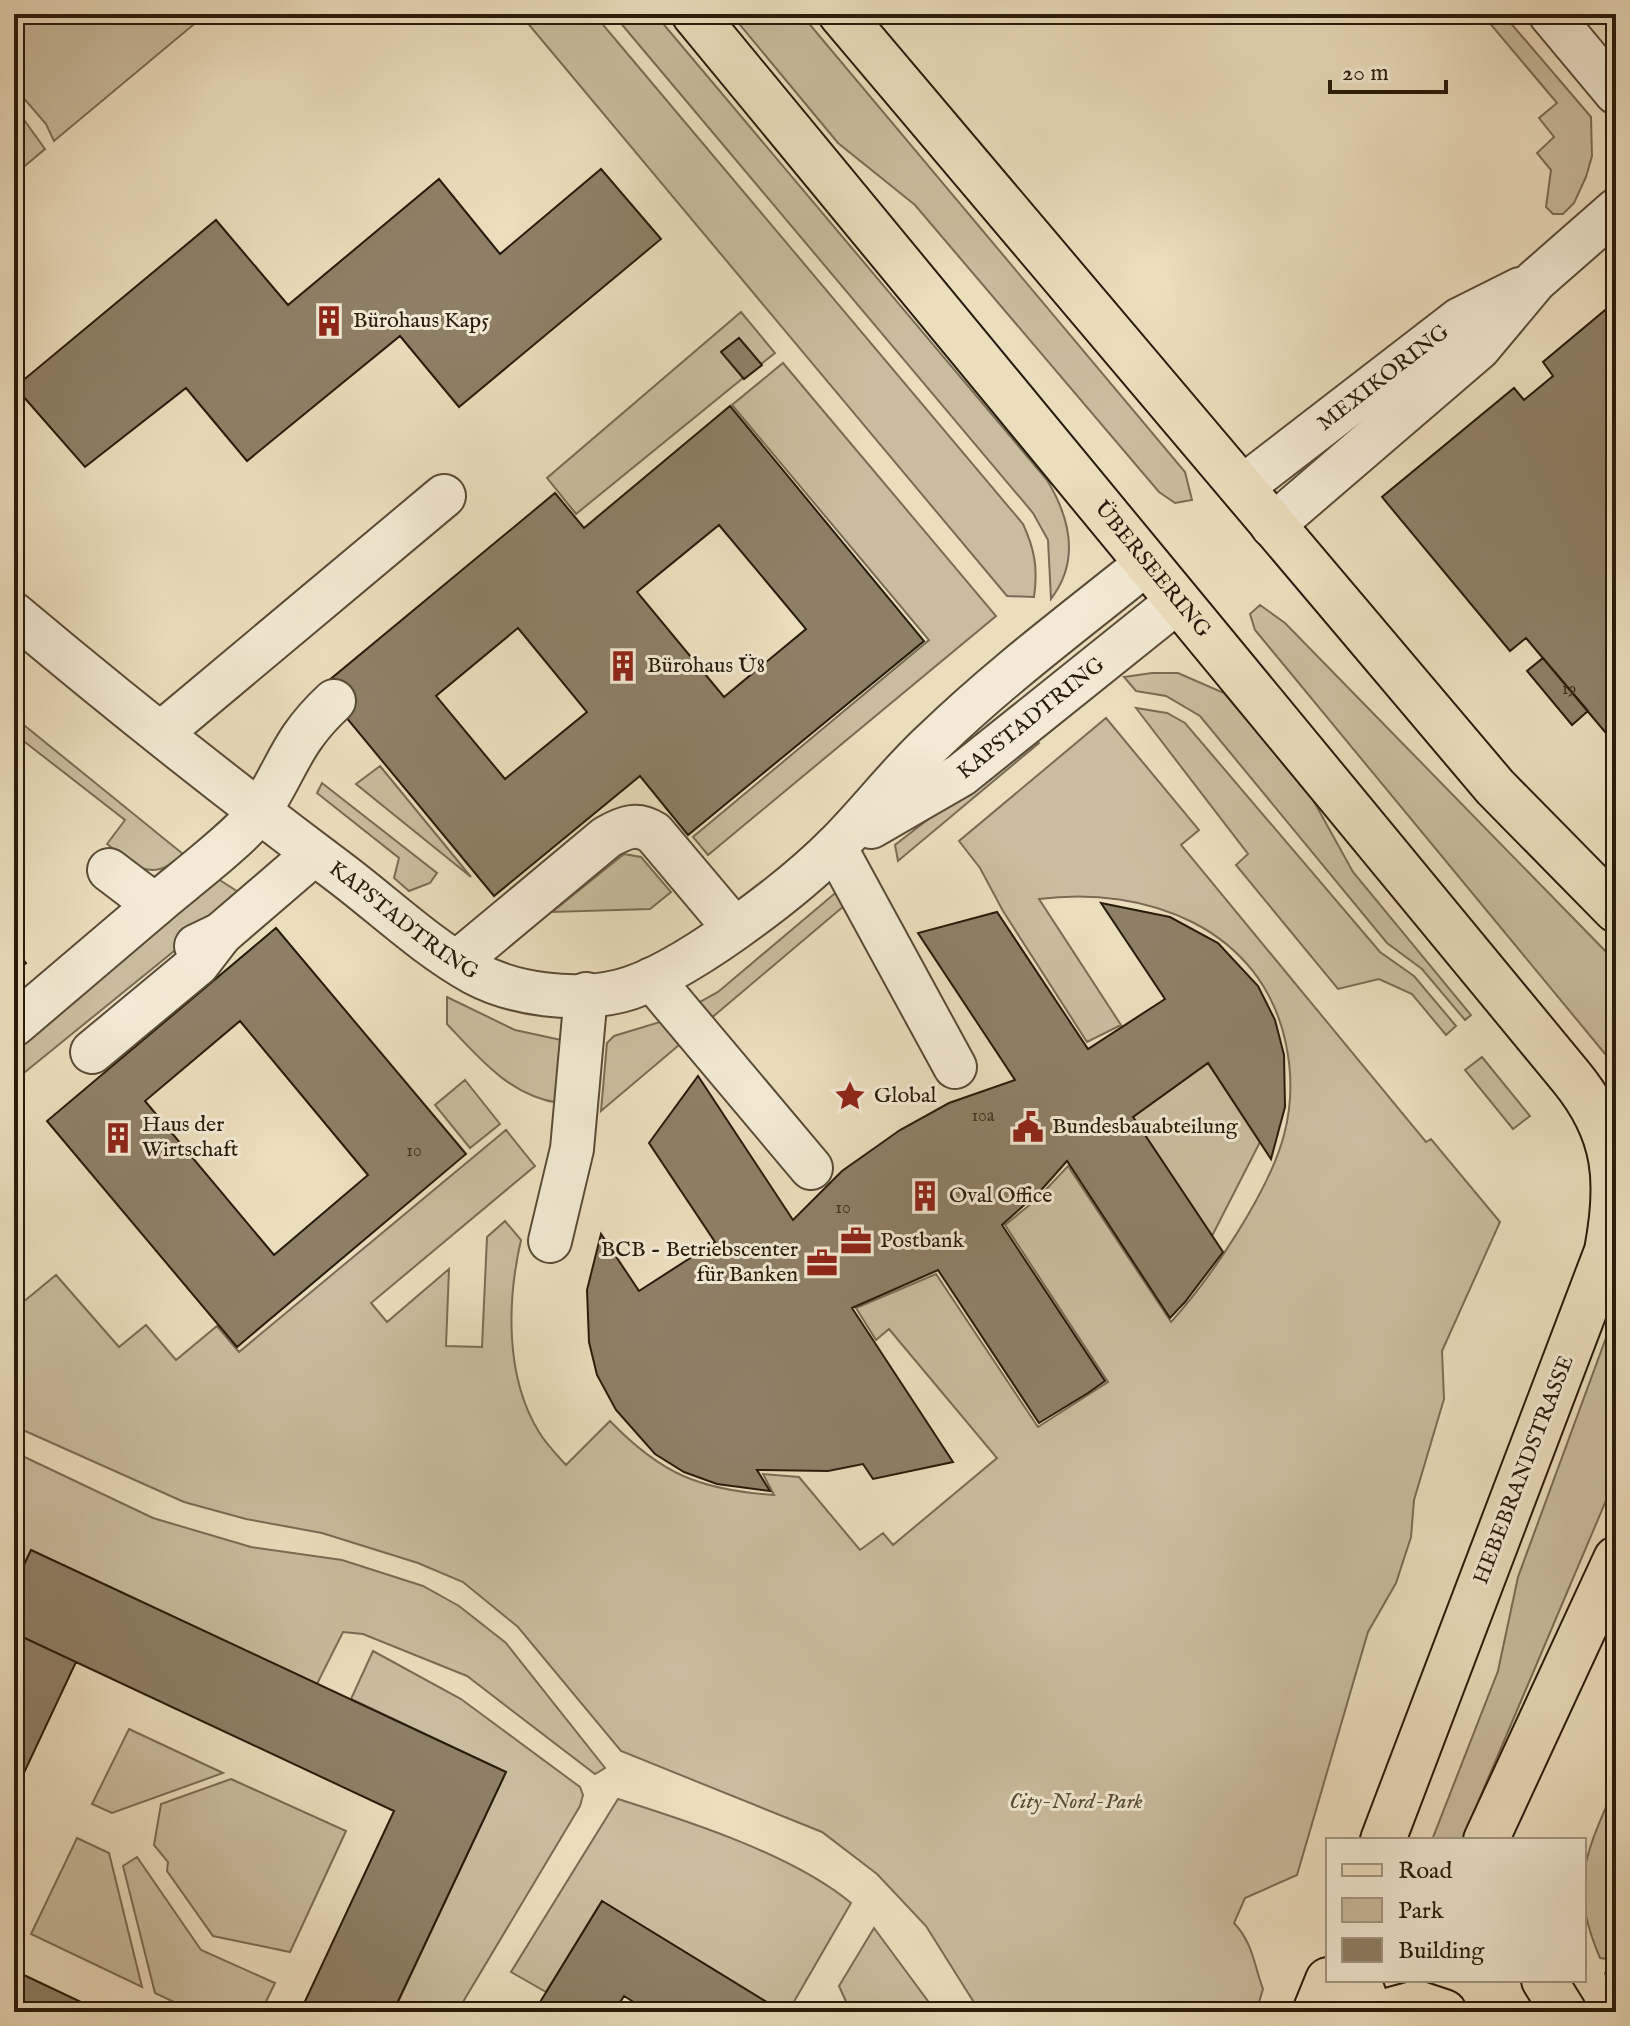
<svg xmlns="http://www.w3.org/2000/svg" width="1630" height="2026" viewBox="0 0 1630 2026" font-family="'IM FELL English',serif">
	<rect width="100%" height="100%" fill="#ebdebd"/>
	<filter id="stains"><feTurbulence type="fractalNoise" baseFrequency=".0025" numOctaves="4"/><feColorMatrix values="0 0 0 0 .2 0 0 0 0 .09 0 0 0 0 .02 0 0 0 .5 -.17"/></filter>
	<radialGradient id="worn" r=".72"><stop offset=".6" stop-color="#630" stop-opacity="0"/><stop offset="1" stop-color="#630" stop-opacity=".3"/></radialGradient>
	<path fill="#cabd9f" stroke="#7a6c54" stroke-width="2" d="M14,14H204L205,15L54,141L46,124L14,87Z
		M520,14H594L1023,524C1035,550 1038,569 1034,597L1007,596Z
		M613,14H655L1047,480C1070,518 1080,561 1051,599L1048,540L1033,513Z
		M731,14H801L1185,472L1192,500L1175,503L1159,492L915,205L838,143Z
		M1482,14H1503L1591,117L1592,156L1586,177L1574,203L1563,214H1553L1546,207L1551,170L1537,153L1554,137L1539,118L1557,103Z
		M14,106L45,149L14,175Z
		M741,312L775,353L761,364L739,338L722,351L743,378L576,514L547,478Z
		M783,363L996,616L708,855L693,837L929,640L732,405Z
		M1260,605L1285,623L1616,962V1047L1606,1055L1255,630L1250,614Z
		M1152,673H1178L1224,693L1312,798L1353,872L1471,1015L1465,1020L1422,969L1387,943L1200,716L1166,696L1136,691L1124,677Z
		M1136,708L1167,713L1185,723L1380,952L1414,976L1456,1026L1446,1035L1412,994L1379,979L1338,989L1236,865L1248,854Z
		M14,717L183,854C152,885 135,865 107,844L125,820L21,739L14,747Z
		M1106,718L1199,830L1181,845L1426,1142L1431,1139L1500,1222L1442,1351L1444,1399L1414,1500L1411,1537L1396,1583L1368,1632L1297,1875L1245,1898L1234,1923C1253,1943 1254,1965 1263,1989L1256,2012H980L926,1926L877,1874L822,1832L621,1751L518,1627L463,1582L418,1563L322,1533L246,1519L184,1502L14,1426V1295L22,1303L56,1275L119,1347L146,1325L176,1360L217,1326L239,1352L506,1130L535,1166L371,1303L387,1322L449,1269L446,1346L482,1347L487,1237L505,1221L521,1240C507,1301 505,1377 539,1432C546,1444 557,1455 566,1465L610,1421C661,1474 700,1490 774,1495L763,1474L799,1477L860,1550L883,1533L893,1545L997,1458L889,1329L876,1340L856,1308L936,1274L1038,1427L1108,1382L1005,1225L1037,1199L1068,1166L1171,1322C1211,1278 1269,1192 1284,1135C1292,1105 1292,1073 1286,1044C1262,928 1146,885 1039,899L1121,1025L1087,1042L1003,911L980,868L959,841Z
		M1034,737L1039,743L898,861L895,845Z
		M380,766L471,877L356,784Z
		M322,783L437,873L430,883L409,891L394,878L399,858L317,793Z
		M624,854L641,857L671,892L650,909L552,912Z
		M212,875L243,895L14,1081V1044Z
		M840,889L851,900L709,1020L689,1008L718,992Z
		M447,997L515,1030L566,1041L560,1103C511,1097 479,1058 447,1024Z
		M663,1021L685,1040L601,1111L607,1043L614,1036Z
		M1482,1057L1530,1116L1513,1129L1465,1070Z
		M1208,1063L1260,1142L1212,1236L1133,1117Z
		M465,1080L500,1124L470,1148L435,1105Z
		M1616,1294V1477L1462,1840H1432L1498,1671L1518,1577L1607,1335L1610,1307Z
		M14,1452L153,1518L251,1547L342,1560L423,1586L459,1606L506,1643L605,1768L595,1774L467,1676L363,1634L343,1632L317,1684L31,1550L14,1586Z
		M373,1651L461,1699L580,1787L583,1795L580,1806L457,2012H417L398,2002L506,1772L351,1699Z
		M129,1729L223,1773L112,1813L92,1804Z
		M231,1779L346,1831L290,1952L213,1936L167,1871L168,1862L154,1845L161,1804Z
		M1616,1784V2003L1605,1973L1611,1967L1607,1959L1600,1958C1568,1883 1586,1854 1616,1784Z
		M618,1799C691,1822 793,1855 851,1903L788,2012H783L602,1901L546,1992L511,1972Z
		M77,1838L109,1853L142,1987L31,1934Z
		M137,1857L201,1950L275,1983L261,2012H195L155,1993L123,1866Z
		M874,1928L936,2012H844L848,2006L839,1986Z"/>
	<path fill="#8e8067" stroke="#291b0a" stroke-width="2" fill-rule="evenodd" d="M601,169L661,239L459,407L400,336L247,461L186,388L85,467L15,387L216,220L288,305L439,179L500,254Z
		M1616,301V745L1526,638L1510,651L1382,497L1514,388L1524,400L1553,376L1543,362Z
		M739,338L762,365L744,379L721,352Z
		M730,406L924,641L688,835L640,776L494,896L321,687L555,493L584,528ZM719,525L806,629L724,697L637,592ZM518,628L587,712L505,779L436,696Z
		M1543,658L1588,711L1572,725L1527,671Z
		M1101,903L1170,917L1218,943L1258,986L1275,1020L1284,1055L1285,1107L1271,1159L1208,1063L1133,1117L1223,1252L1185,1302L1170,1318L1067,1161L1043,1188L1002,1225L1105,1381L1088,1393L1039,1423L938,1270L852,1308L953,1462L873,1479L863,1464L828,1471L757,1470L770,1491L717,1484L684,1472L655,1454L616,1410L597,1375L589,1342L587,1290L601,1234L639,1291L715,1242L649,1143L698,1076L793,1220L842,1171L900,1130L949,1103L1015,1080L918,933L997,912L1088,1049L1165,999Z
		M276,928L466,1154L237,1347L47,1121ZM240,1021L368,1175L274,1255L145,1101Z
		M14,948L26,963L14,973Z
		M31,1550L506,1772L393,2012H300L394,1811L14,1633V1586Z
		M14,1633L76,1662L14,1794Z
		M602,1901L778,2009L777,2012H650L624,1996L614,2012H534Z
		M14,1971L26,1976L102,2012H14Z"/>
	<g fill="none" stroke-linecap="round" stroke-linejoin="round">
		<defs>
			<g id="minor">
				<path d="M1550,14L1616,93"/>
				<path id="s1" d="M1241,488L1460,319L1520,289"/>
				<path d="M1272,526L1479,348L1535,281L1616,210"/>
				<path id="s2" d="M14,614C121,704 231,791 343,875C385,907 427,947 474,973C515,995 575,1002 620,991C681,976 792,890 837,845C870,812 899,773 934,741C1000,677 1075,621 1147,563"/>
				<path d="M161,733L444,496"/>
				<path id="s3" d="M871,827L961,775L1178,601"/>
				<path d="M835,847L955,1067"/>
				<path d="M109,870L155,905C180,883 246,834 261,809C289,765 292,740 334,701"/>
				<path d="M196,946L221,934L314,854"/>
				<path d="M457,962L607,837C625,827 637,822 654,833L734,928"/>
				<path d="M652,979L811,1168"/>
				<path d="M14,1025L155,905"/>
				<path d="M92,1052L198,964L221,934"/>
				<path d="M550,1241L572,1149L586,994"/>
			</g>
			<g id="major">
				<path id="s4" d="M694,14L1571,1077C1617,1133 1620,1182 1607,1251L1383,1840"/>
				<path d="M841,14L1495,787L1616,910"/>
				<path d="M1486,1840L1616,1559"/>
				<path d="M1358,1980L1370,2012"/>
				<path d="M1544,1980L1564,2012"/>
				<path d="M1315,2012L1328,1980"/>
				<path d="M1384,2012L1417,2003L1444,2012"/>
			</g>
		</defs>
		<use href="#minor" stroke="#5a4c37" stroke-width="46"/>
		<use href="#major" stroke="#291b0a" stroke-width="48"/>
		<use href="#minor" stroke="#f2ead4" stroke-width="42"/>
		<use href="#major" stroke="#ebdebd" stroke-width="44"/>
	</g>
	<defs>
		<symbol id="building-bare" viewBox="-9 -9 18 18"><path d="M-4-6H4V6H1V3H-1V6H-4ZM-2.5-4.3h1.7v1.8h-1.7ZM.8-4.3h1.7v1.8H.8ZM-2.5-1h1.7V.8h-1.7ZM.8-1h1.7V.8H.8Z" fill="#8f2418" stroke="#f2ead4" stroke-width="2.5" paint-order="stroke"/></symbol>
		<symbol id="sight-bare" viewBox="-9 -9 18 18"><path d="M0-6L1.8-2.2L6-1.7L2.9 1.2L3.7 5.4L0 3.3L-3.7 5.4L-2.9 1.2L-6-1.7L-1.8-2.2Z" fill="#8f2418" stroke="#f2ead4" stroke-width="2.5" paint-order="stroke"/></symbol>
		<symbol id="civic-bare" viewBox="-9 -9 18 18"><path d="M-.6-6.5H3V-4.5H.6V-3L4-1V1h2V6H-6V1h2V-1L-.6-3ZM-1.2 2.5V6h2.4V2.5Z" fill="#8f2418" stroke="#f2ead4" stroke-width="2.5" paint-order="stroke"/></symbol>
		<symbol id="office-bare" viewBox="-9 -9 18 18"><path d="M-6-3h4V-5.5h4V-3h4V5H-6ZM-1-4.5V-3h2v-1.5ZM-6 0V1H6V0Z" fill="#8f2418" stroke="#f2ead4" stroke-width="2.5" paint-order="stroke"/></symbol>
	</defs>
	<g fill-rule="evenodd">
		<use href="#building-bare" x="307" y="299" width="44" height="44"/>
		<use href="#building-bare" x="601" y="644" width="44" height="44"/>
		<use href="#sight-bare" x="828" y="1074" width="44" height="44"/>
		<use href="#civic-bare" x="1006" y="1105" width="44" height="44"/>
		<use href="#building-bare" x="96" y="1116" width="44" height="44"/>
		<use href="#building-bare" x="903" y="1174" width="44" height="44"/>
		<use href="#office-bare" x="834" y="1219" width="44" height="44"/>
		<use href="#office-bare" x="800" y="1241" width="44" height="44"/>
	</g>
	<g text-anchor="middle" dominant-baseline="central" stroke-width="6" stroke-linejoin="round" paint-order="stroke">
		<g font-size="18" fill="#423421">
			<text x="1569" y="689">19</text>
			<text x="983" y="1116">10a</text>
			<text x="414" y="1151">10</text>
			<text x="843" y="1208">10</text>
		</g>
		<g font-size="22" fill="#291b0a" stroke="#f2ead4" text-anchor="start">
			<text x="353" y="321">Bürohaus Kap5</text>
			<text x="647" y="666">Bürohaus Ü8</text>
			<text x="874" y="1096">Global</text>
			<text x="142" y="1125">Haus der<tspan x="142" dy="25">Wirtschaft</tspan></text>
			<text x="1052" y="1127">Bundesbauabteilung</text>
			<text x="949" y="1196">Oval Office</text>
			<text x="880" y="1241">Postbank</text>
			<text x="798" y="1250" text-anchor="end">BCB - Betriebscenter<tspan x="798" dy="25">für Banken</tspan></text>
		</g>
		<g font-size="22" fill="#291b0a" stroke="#f2ead4">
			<text stroke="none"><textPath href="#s1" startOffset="180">MEXIKORING</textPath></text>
			<text stroke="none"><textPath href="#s4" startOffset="720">ÜBERSEERING</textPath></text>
			<text stroke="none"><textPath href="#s3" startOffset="194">KAPSTADTRING</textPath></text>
			<text stroke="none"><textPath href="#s2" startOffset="496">KAPSTADTRING</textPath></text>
			<text transform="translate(1524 1470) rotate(-69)">HEBEBRANDSTRASSE</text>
		</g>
		<g font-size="22" font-style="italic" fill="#594c37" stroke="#f2ead4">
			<text x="1076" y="1802">City-Nord-Park</text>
		</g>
	</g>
	<rect width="1630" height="2026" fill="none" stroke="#ebdebd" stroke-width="48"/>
	<rect x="16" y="16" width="1598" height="1994" fill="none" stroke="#291b0a" stroke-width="4"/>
	<rect x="24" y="24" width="1582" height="1978" fill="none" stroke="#291b0a" stroke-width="2"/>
	<rect x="1326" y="1838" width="260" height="144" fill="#f2ead4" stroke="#a29783" stroke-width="2"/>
	<rect x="1342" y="1864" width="40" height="12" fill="#ebdebd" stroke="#a29783" stroke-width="2"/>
	<text x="1398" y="1878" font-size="24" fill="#291b0a">Road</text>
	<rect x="1342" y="1898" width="40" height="24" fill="#cabd9f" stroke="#a29783" stroke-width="2"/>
	<text x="1398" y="1918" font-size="24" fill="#291b0a">Park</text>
	<rect x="1342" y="1938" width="40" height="24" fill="#8e8067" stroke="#a29783" stroke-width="2"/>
	<text x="1398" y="1958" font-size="24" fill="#291b0a">Building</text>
	<path d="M1330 80v12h116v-12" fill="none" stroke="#291b0a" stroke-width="4"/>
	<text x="1342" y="80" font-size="24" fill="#291b0a" stroke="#f2ead4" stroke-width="6" paint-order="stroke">20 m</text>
	<rect width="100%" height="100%" filter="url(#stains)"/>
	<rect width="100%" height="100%" fill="url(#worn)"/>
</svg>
